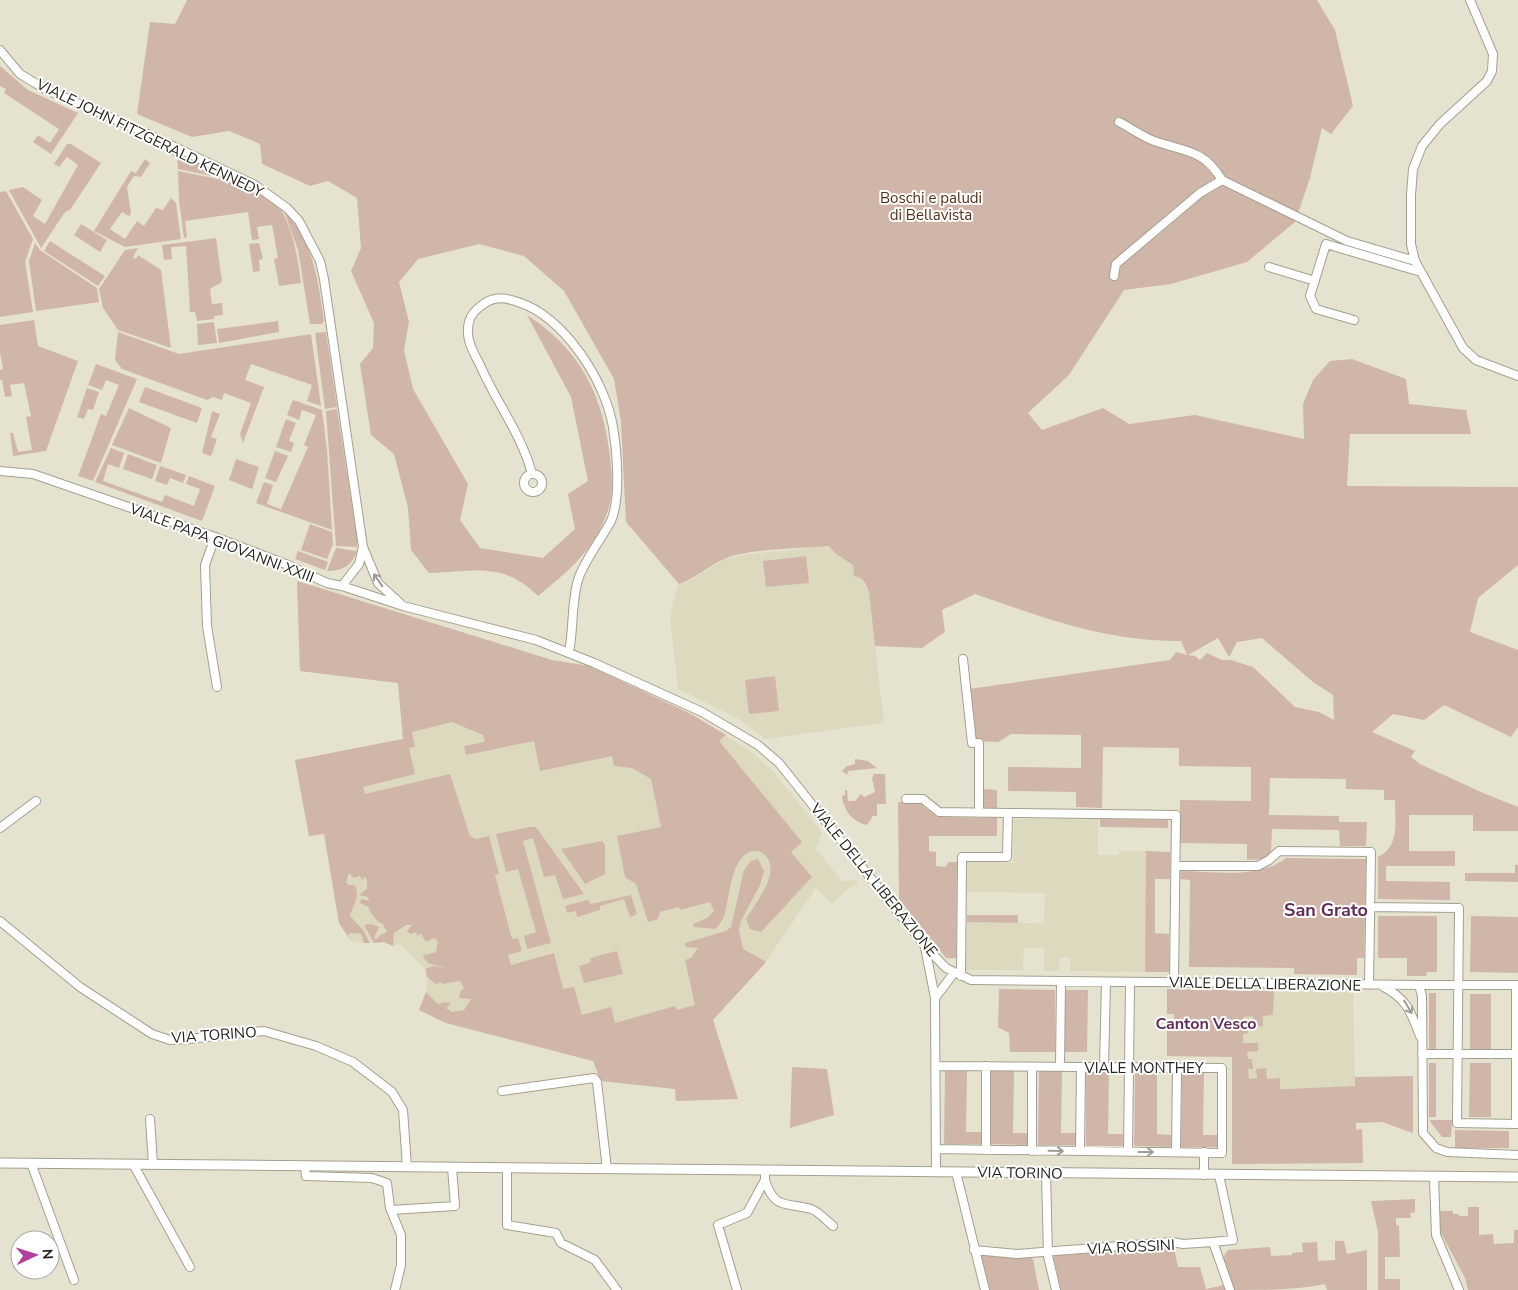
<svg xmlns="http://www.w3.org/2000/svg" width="1518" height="1290" viewBox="0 0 1518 1290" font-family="'Nunito Sans',sans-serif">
	<rect width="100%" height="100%" fill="#e6e2d0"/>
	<path fill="#ddd9bf" d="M829,546L835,553L853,565L869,592L884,723L765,739L739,719L678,689L670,620L674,597L679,584L692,579L724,559L749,554Z
		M297,581L552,660L589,666L691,714L750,751L773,771L822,833L816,849L843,882L856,879L858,883L849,888L833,904L816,888L766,962L713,1020L738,1099L676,1101L675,1089L601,1081L593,1061L446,1023L419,1010L426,992L428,975L425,969L400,944L393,946L384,942L364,943L351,941L339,923L324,834L309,836L295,760L403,739L398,683L300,671Z
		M1014,819H1098V855H1119V851H1146L1145,972L1070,971V958H1059V971H1044V948H1024L1023,970H966L967,922L1044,923L1045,893L967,892V862L1013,863Z
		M1167,989L1353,992L1356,1129H1362L1363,1163L1232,1164V1057L1167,1056V1026L1174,1025V1014H1167Z"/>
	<path fill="#d0b6a9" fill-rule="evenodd" d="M187,0H1317L1335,30L1353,106L1331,134L1322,128L1310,178L1295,222L1247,262L1171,284L1124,290L1069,375L1028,413L1042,430L1103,408L1129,424L1195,415L1304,439L1303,404L1313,380L1330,361L1352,359L1406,379L1409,404L1466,410L1471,434H1350L1347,486L1518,487V565L1478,598L1470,632L1518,650V727L1511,737L1444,705L1424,720L1393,714L1372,732L1415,751L1411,757L1420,764L1483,793L1518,807V831H1473V815H1409V851H1455V866H1386V881L1450,882V900L1378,899V857C1400,847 1395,821 1395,800H1384V790L1346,789V779L1270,778L1269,815L1339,816V822H1367L1366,846H1340L1339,830L1272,829L1271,853L1264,859L1247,860V844L1179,843L1180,800L1251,801V767L1179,766V748L1103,747L1102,808L1076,807V792L1008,791V767L1081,768V735L1011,734L998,742L973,741L969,689L1170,660L1176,652L1187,655L1181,641C1108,642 1043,618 975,594L942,610L945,632L922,648L875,646L869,592C866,584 863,577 854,576L853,565L835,553L829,546C800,549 748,548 724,559C708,566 696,578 679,584L626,522L621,422L614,379L564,291L524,256L479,244L418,259L399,282L409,322L404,350L413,389L468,484L460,520L480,548L543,558L575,529L568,494L588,481L571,397L527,315C580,349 603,395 610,457C612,475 614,496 607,513C594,551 567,572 538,596C503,561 474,572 429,573L411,550L408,508L394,454L371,435L360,364L373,348L374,323L351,271L361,248L357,198L328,181L310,186L262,164L260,144L229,131L192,137L137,114L150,22L175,24ZM1218,638L1229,657L1237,642L1262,638L1313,682L1333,695L1334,720L1319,712L1295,707L1253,667L1231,660H1222L1207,653L1200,660L1195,656L1188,655Z
		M0,66L28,90L78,113L51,154L33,142L38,135L50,143L59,129L4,93L6,89L0,86Z
		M67,144H71L101,163L70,210L65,212L41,248L9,190L23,187L42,200L33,216L45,224L78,165L67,157L59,167L54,164Z
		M169,151L241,182L178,169L177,157L167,153Z
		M145,159L150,163L141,177L134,176L127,187L131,213L129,216L122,212L110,229L125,239L137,221L144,226L156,208L163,210L171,198L176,203L181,239L125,247L94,231L131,171L136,173Z
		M178,171C206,177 269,185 283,213C294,235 298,259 301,283L279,286L274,259L278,258L272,225L257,227L259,239L252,240L248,212L185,221L187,237L184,238L179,201Z
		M6,191L33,239L25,262L33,312L0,317V192Z
		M284,211C314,242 318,280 324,321L322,324H310L298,250Z
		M81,224L107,240L100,252L74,235Z
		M216,238L222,282L210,289L212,304L222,303L223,315L214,316V319L197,321L195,312H190L186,246L171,247L172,259L164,260L162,245Z
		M50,241L105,276L98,286L44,251Z
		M35,243L40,250L97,288L99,302L36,311L29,261Z
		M259,243L263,259L259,260L260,271L253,272L249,244Z
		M138,248L133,257L136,259L138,255L161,270L171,348L118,330L103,308L99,289L125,250Z
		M34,320L38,346L78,361L46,451L13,456L10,433H13L18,452L32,450L26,417L31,416L24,383L10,385L12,396L5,397L2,380H0V370L3,369L0,353V325Z
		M278,321L279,332L219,343L217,329Z
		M214,322L217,343L198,345L197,324Z
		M118,332L179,354L311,334L321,406L307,401L312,385L251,364L245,380L264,387L243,443L240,434L251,403L224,393L222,400L213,397L207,400L122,369L115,360Z
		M326,332L337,407L325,409L315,333Z
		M96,364L137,379L93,481L78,476L101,414L106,416L119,385L106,380L102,390L88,385Z
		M145,387L202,408L197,423L139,402Z
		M87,388L99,392L93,410L88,409L84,419L77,417Z
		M293,400L322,410L327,450L332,530L256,503L264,482L273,485L267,504L281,509L308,447L304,445L316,415L302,410L299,420L287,415Z
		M129,408L171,428L161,463L112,445Z
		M337,409L357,537V547L336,546L326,411Z
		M212,411L220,414L211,437L217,439L211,456L202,453Z
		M286,419L296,423L289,441L294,443L291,452L276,447Z
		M111,448L124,453L119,468L108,464L103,481L162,502L165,495L194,506L200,489L186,484L189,476L215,486L202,521L95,482Z
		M275,451L288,456L276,482L265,478Z
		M128,454L157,465L152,479L123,469Z
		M236,459L259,467L252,489L229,480Z
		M160,466L186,475L183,483L170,478L167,485L155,481Z
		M310,524L332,532L333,544L327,559L301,550Z
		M336,548L357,551C352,566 342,571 327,571Z
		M298,551L328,562L325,570L295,559Z
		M806,556L809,583L766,587L763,561Z
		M297,581L552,660L589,666L691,714L726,735L719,741L802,842L791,852L812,877L761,932L750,929L746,919C755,904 778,876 768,859C766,855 761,851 756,851C731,851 730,897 725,913C723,920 720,924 715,929L694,927L693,924L707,918L714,911L710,902L680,910L679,907L660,912L658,919L648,922L636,884L625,877L617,836L661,827L651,779L632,768L614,766L612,756L540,771L534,741L466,755L464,746L485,742L483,735L452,722L412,732L415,747L409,748L415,774L363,787L365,794L450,774L470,836L476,839L489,836L499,874L495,875L512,939L518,938L522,951L508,955L511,965L554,953L563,989L574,987L582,1015L611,1007L615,1023L675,1006L677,1010L695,1005L685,960L691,958L698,948L686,947L685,943L726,931L731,927L744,870L751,861L758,859L764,871L760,885L741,921L739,930L743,949L766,962L713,1020L738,1099L676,1101L675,1089L601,1081L593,1061L446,1023L419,1010L426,992L438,1004L446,1002L451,1004L446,1008L452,1012L464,1010L471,999L459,998L460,992L464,988L460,981L442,984L441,982L436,984L427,977L425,969L433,966L445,968L428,963L423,957L424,955L436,952L438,941L434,938L426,942L421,934L417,936L416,932L410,934L407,931L412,925H406L394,933L393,946L384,942L374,943L364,925L371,924L379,927L374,938L377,939L380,935L387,932L383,924L378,922L369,910V907L359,903L362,899L369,901L368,897L359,895L367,889V880L364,876L363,881L360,876L354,878L349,873L346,882L349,885H355C360,900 353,904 350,916L363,930L370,943H364L361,934L350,933L348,935L351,941L339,923L324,834L309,836L295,760L403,739L398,683L300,671Z
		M775,676L779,711L749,714L745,680Z
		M855,759L868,761L877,768L848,771L847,775L842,771L847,766L855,764Z
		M874,774H885L886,804H877V816H873L867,825C853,822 843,810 842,796L845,795V790H847L848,801H855L861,794L864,797L875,792L872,778Z
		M983,789L997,790V810H983Z
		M898,802H918L937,817L997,818V836H929V851L936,852V866L945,867L949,862H957L956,958H946L899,899Z
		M1100,819L1168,820V828L1100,827Z
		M530,827H536L584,894L563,899L555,875L544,877L533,838L523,841L551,943L527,949L524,936L536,932L518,869L506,872L496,834Z
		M602,841L605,845V874L585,884L561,849Z
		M1146,851L1170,852V879H1155V933L1169,934V972H1145Z
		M1286,858L1366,859L1364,958H1357V975L1294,974V968L1189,967L1190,880L1180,879L1181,871C1214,871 1258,880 1286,858Z
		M1515,865H1518V882L1465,881V873H1515Z
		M631,895L637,914L630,917L624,899L600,906V910L577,917L576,911L567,913L565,906L588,900L591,904Z
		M967,915H1018V923L967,922Z
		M1378,916H1437V972H1427L1426,976H1407V958H1378Z
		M1471,916L1518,917V973L1470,972Z
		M617,951L623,974L584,983L579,966L591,962L590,958Z
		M999,989L1055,990V1052H1010L1009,1033L998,1027Z
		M1167,989L1274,991L1273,1015L1263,1016V1026L1254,1027L1253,1016L1243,1017V1026L1248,1025V1033L1243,1034V1043H1258V1051L1247,1052L1248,1059H1252L1253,1069H1248L1249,1079L1257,1078L1256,1069L1266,1068L1267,1079L1280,1078V1089H1286L1355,1086V1077L1413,1076V1133L1382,1122L1356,1123V1130L1362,1129L1363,1163L1232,1164V1057L1167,1056V1026L1174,1025V1014H1167Z
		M1064,990H1088L1087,1052H1063Z
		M1429,993H1436V1049H1429Z
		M1470,994H1491V1050H1470Z
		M1429,1063H1436V1117H1429Z
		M1470,1063H1491V1117H1469Z
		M792,1067L827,1069L834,1115L790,1128Z
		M945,1070H967L966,1132H981V1144H944Z
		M991,1070L1014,1071L1013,1133H1028V1145L991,1144Z
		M1039,1071H1062L1061,1133H1076V1145H1038Z
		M1086,1072H1109L1108,1134H1123V1146H1086Z
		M1135,1072H1157V1134L1171,1135V1147L1134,1146Z
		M1182,1073H1204L1203,1135H1218V1147H1181Z
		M1429,1120H1452L1451,1137H1442Z
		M1455,1130L1509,1131V1148H1455Z
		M1415,1199V1212L1410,1213L1411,1218H1396V1225L1399,1226L1400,1257H1385V1279H1400V1290H1378V1232L1371,1201Z
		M1468,1207H1479V1235L1493,1234L1494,1244L1514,1243V1230H1518V1290H1468L1465,1278L1440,1231L1439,1211H1453V1214H1459V1216H1468Z
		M1335,1241H1344L1347,1254L1367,1250V1290H1327L1325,1284C1297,1290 1264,1290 1234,1290L1223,1258L1228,1250L1270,1247L1271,1256L1292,1255V1253L1303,1252L1302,1243L1317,1242L1318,1261L1335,1260Z
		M1173,1244L1178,1267H1200L1206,1289L1224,1285L1226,1290H1061L1053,1255Z
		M989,1254L1026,1256L1033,1259L1039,1290H989L980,1256Z"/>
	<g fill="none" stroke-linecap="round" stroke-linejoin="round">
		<defs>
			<path id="minor" d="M1470,0L1493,54L1492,71L1487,81L1440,124L1422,146L1413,169L1411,195V244L1415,261L1463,348L1476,360L1518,376
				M0,50L20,74L45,89L137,129L255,185L287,208L299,221L320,261L324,279L363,547L378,583L401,604
				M1119,122C1131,128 1144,138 1157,142C1187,152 1204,150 1222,180L1347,241L1415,261
				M1269,267L1315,281
				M1114,276L1116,264L1200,193L1222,180
				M1354,320L1316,309L1310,296L1326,244L1421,272
				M0,471L33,474L215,537L288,565L327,583L342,586L403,606L536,640L594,663L702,712L758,745L779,763L924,945L946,968L971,980L1419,985L1422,996L1423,1133L1436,1148L1447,1152L1518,1155
				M524 483a9 9 0 1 1 18 0a9 9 0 1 1-18 0Z
				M532,474C522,435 496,402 480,365C475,355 467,342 468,330C468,316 475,310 485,303C496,296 507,298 518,302C564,317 605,380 613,427C617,451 621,498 611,521C602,538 585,560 579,577C571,599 574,628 569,652
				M215,537L205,565L207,626L217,687
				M342,586L359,564L363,547
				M963,659L972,743H979V812
				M906,799H923L939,812L1008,813
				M0,828L36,801
				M1176,866H1258L1269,860L1279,851L1371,852L1369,985
				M1370,907L1459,908L1457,1123L1518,1124
				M0,921L80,987L152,1034L170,1040L188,1039L264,1031L316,1046L353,1062L392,1092L403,1110L407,1167
				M925,947L935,998L936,1172
				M961,976L962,857H1007L1008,813L1176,815L1174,983
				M1419,985H1518
				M1382,986C1407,999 1410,1010 1420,1036
				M935,998L954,973
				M1422,1054H1518
				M1060,1067L1061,982
				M1104,1067L1106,982
				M502,1091L594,1078L597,1082L607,1169
				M150,1119L153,1164
				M1516,1124V985
				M936,1149L1222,1153V1068L936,1066
				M986,1150V1066
				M1032,1151V1067
				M1080,1151L1081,1067
				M1128,1152L1130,983
				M1176,1152L1177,1068
				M31,1163L74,1280
				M133,1164L190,1267
				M305,1166L306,1176L372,1178L387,1183L390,1208L401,1235V1265L395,1290
				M507,1168V1225L556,1233L561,1243L595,1260L617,1290
				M956,1172L985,1290
				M1046,1173L1048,1256L1056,1290
				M1204,1175V1152
				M1219,1175L1233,1240L1213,1242L1230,1290
				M1434,1177L1436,1235L1459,1290
				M765,1180C774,1210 786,1202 811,1209C818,1211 827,1221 833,1226
				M391,1210L455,1206L452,1167
				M974,1250L1017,1254L1172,1242L1183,1244L1213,1242
				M737,1290L718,1225L747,1213L765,1180V1170"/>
			<path id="tertiary" d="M0,1163L1518,1177"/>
		</defs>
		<use href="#minor" stroke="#a4a08f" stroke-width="10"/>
		<use href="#tertiary" stroke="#a4a08f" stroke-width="11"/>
		<use href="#minor" stroke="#fff" stroke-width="8"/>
		<use href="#tertiary" stroke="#fff" stroke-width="9"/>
	</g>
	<defs><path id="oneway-shaft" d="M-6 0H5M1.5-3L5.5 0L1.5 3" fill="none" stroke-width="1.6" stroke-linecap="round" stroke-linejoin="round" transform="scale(1.25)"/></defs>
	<g stroke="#9d9c99">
		<use href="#oneway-shaft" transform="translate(378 580) rotate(-125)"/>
		<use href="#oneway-shaft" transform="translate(1408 1007) rotate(59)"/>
		<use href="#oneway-shaft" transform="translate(1056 1151) rotate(1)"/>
		<use href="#oneway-shaft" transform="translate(1146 1152)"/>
	</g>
	<g text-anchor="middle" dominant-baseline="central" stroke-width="4" stroke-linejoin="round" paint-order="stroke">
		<g font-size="15" fill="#25241d" stroke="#fff">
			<text transform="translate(150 138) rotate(26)">VIALE JOHN FITZGERALD KENNEDY</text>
			<text transform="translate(222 543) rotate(21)">VIALE PAPA GIOVANNI XXIII</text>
			<text transform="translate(874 880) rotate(51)">VIALE DELLA LIBERAZIONE</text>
			<text transform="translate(1265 984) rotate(1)">VIALE DELLA LIBERAZIONE</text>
			<text transform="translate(214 1035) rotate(-4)">VIA TORINO</text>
			<text x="1144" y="1068">VIALE MONTHEY</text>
			<text transform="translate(1020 1173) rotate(1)">VIA TORINO</text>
			<text transform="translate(1131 1247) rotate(-3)">VIA ROSSINI</text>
		</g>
		<g font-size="15" fill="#5b2e13" stroke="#fff">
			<text x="931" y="198">Boschi e paludi<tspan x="931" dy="17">di Bellavista</tspan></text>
		</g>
		<g font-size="16" font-weight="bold" fill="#642c58" stroke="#fff">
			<text x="1206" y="1024">Canton Vesco</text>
		</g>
		<g font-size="18" font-weight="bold" fill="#642c58" stroke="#fff">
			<text x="1326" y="910">San Grato</text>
		</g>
	</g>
	<g transform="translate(35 1255) rotate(86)"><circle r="24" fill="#ffffff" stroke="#a8a7a5"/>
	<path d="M0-4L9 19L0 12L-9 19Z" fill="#b2409c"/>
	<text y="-8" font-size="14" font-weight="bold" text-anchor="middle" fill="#25241d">N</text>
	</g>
</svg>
